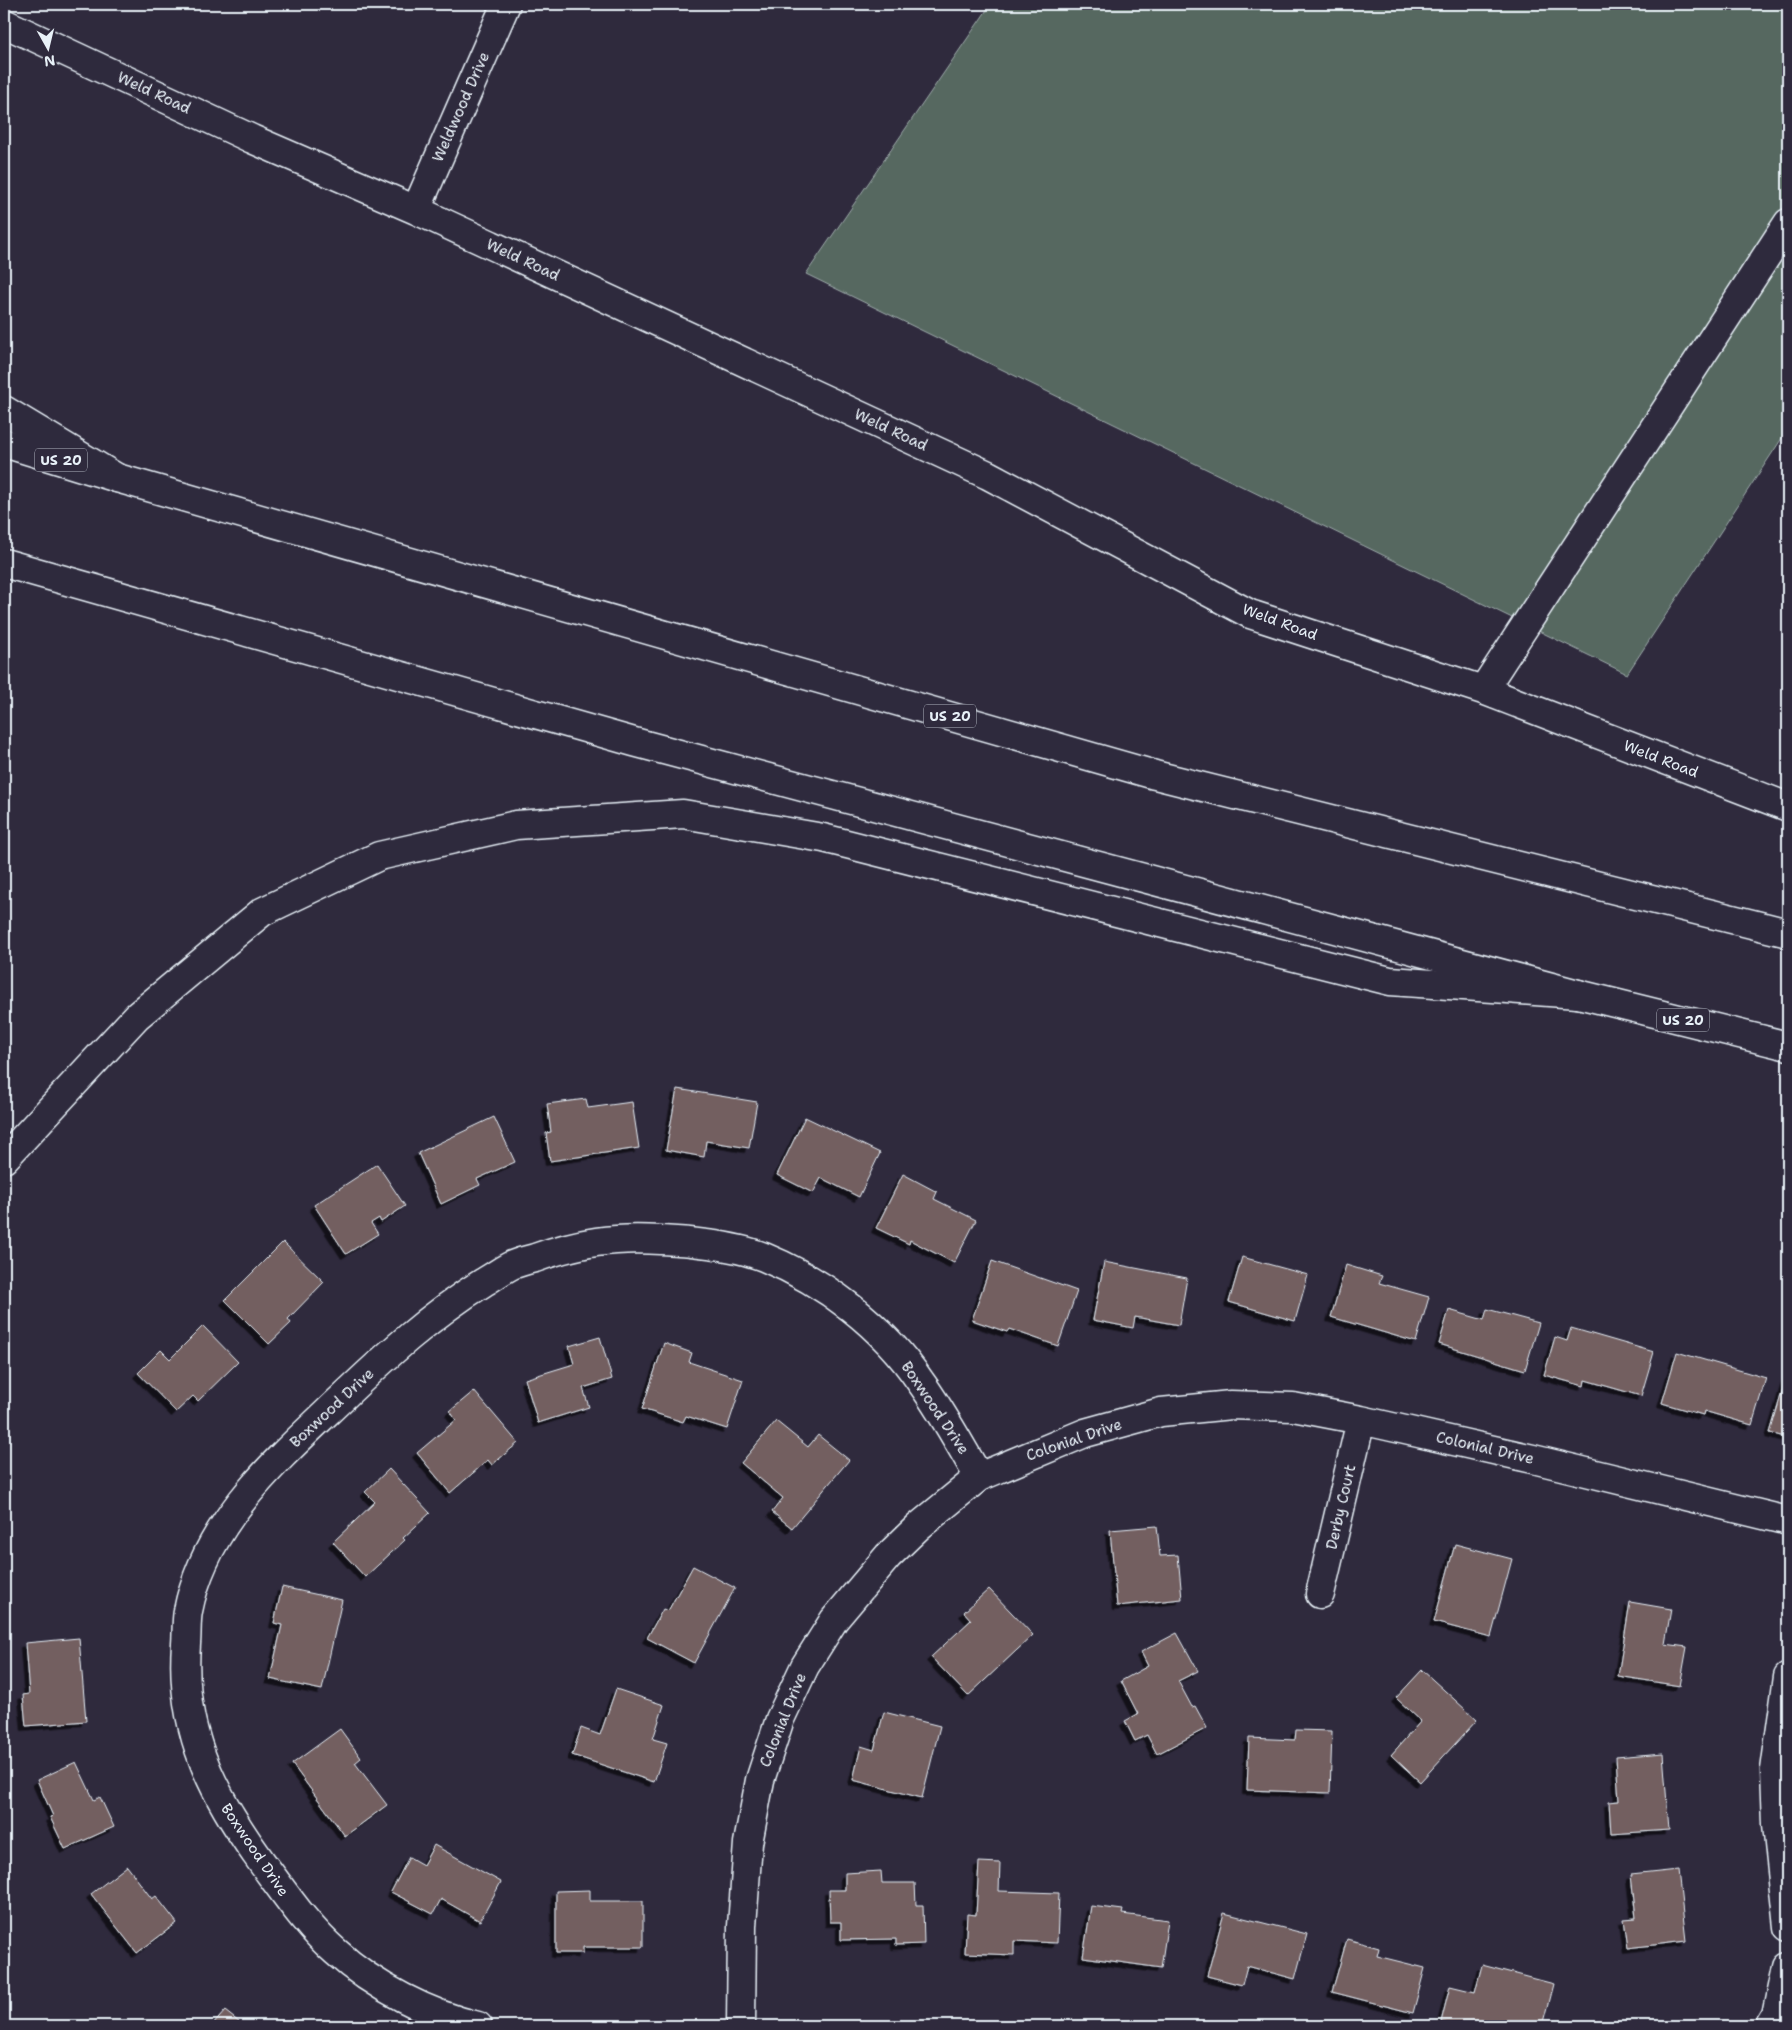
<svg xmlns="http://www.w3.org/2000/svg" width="1792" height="2030" viewBox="0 0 1792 2030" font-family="'Shantell Sans',sans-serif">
	<defs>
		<filter id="shadow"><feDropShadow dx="-4.5" dy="4.5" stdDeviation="0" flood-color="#0009"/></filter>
	</defs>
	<rect width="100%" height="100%" fill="#2f2a3d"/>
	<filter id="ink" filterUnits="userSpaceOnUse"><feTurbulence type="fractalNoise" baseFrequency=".02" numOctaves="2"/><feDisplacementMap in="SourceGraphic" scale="10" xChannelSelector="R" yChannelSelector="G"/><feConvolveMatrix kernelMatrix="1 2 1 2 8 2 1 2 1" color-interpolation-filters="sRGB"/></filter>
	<g filter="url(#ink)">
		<path fill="#566860" stroke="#9facac" d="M991,4H1788V429L1627,674L806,274Z"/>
		<path fill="#735e61" stroke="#e8f1f8" filter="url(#shadow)" d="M677,1089L757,1102L749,1148L706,1141L704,1157L666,1150Z
			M586,1099L588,1108L632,1102L639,1148L550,1161L546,1133L551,1132L547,1104Z
			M494,1117L515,1162L477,1179L480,1185L441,1204L418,1153Z
			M805,1117L880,1153L859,1197L821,1178L813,1193L777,1175Z
			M377,1164L405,1206L381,1222L379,1218L371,1223L378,1234L346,1254L314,1205Z
			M903,1174L937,1192L934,1199L976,1220L954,1263L910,1240L909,1244L876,1228Z
			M283,1242L324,1282L288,1319L291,1323L269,1344L225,1300Z
			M1242,1257L1308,1275L1295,1321L1229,1302Z
			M992,1261L1077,1291L1058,1346L1009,1329L1007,1332L972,1320Z
			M1104,1262L1187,1278L1179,1325L1135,1317L1133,1328L1093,1320Z
			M1346,1265L1382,1276L1379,1283L1429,1297L1416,1342L1331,1317Z
			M1487,1309L1539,1323L1525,1370L1439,1344L1449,1310L1484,1320Z
			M203,1326L238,1362L198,1401L193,1396L176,1412L138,1373L161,1350L170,1359Z
			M1571,1328L1654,1352L1641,1396L1585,1380L1584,1386L1544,1375L1555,1337L1567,1341Z
			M600,1337L612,1379L583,1388L589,1407L538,1423L525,1379L574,1364L569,1346Z
			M664,1343L692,1353L689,1362L743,1380L727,1429L686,1416L683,1422L642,1409Z
			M1677,1352L1766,1378L1752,1425L1704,1411L1703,1415L1662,1403Z
			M1787,1375H1788V1438L1770,1433Z
			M474,1391L518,1443L492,1465L488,1460L450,1493L417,1453L456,1420L450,1411Z
			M776,1421L808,1447L818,1435L849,1460L792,1528L772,1512L783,1498L741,1463Z
			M389,1469L430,1513L403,1538L405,1540L365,1577L333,1542L375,1502L365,1492Z
			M1157,1526L1160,1556L1178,1555L1182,1599L1117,1606L1110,1530Z
			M1455,1544L1512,1559L1491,1637L1434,1622Z
			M693,1566L735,1588L694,1663L647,1638L663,1609L668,1611Z
			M282,1587L342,1600L322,1690L270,1679L282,1625L274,1623Z
			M989,1589L1033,1635L968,1696L931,1657L971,1620L964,1612Z
			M1630,1602L1671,1609L1665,1644L1687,1647L1680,1686L1618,1676Z
			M1177,1633L1198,1671L1178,1681L1192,1707L1195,1706L1207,1728L1157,1754L1147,1735L1135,1741L1125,1721L1138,1714L1121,1681L1148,1666L1141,1652Z
			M79,1638L86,1721L26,1726L23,1695L29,1694L25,1643Z
			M1422,1670L1477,1720L1420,1782L1391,1755L1421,1721L1396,1698Z
			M616,1689L664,1705L653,1739L667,1743L654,1782L572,1755L581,1728L600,1735Z
			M884,1712L940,1726L922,1798L853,1780L861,1746L874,1750Z
			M340,1729L361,1758L355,1763L387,1805L345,1836L292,1764Z
			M1296,1730L1332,1731L1330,1793L1247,1790L1249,1738L1295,1740Z
			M1663,1753L1669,1830L1611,1834L1609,1802L1619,1801L1616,1757Z
			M76,1762L94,1800L100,1797L114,1827L65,1849L50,1817L53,1816L37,1780Z
			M434,1845L501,1882L480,1921L441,1899L433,1914L391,1892L409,1857L423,1865Z
			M979,1862L1000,1863L999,1891L1059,1893L1057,1943L1014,1941V1955L965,1953L967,1914L976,1915Z
			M127,1866L152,1899L156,1896L177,1923L137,1953L91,1894Z
			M1678,1870L1686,1941L1628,1948L1624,1919L1636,1918L1631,1875Z
			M881,1871L882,1883H915L916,1905H923L924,1944L896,1945V1939L841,1940V1922H830L829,1890H845V1873Z
			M590,1890V1901H643V1947H583V1953H556V1891Z
			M1091,1906L1123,1910L1122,1914L1168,1920L1161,1968L1083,1957Z
			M1224,1913L1307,1934L1295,1979L1247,1966L1242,1985L1207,1976Z
			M1347,1939L1379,1948L1377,1956L1425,1968L1413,2013L1332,1992Z
			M1482,1965L1554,1984L1543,2026H1523L1501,2021L1500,2026H1458L1441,2022L1450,1986L1475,1992Z
			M225,2011L244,2026H212Z"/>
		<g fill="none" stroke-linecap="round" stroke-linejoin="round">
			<defs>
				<path id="minor" d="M4,23L252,139L416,210L988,475L1250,614L1483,690L1788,807
					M416,210L506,4
					M1483,690L1788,223
					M1320,1594L1361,1420
					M1788,1677L1775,1770L1777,1825L1788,1927
					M478,2026C430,2015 373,1986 336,1952C312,1931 293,1905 274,1879C219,1806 179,1738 186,1644C187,1633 186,1622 188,1611C205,1522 278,1459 341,1399C386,1356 431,1315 484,1282C493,1277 502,1270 512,1265C519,1262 527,1260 535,1258C579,1242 614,1237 661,1240C692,1241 736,1246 764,1257C825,1282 883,1326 920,1381C942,1411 960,1445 979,1477
					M741,2026L742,1926L748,1843L760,1780L780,1719L805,1666L834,1620L888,1556L918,1527L979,1477L1085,1433L1161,1412L1231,1405L1293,1407L1361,1420L1533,1459L1788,1521
					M1772,2026L1778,2016L1788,1967"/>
				<path id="major" d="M4,410L117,478L1155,775L1788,933
					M4,1159L137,1016L262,912L379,856L516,825L683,814L823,838L1390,981L1578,994L1788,1046"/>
				<path id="highway" d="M4,443L117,478
					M4,563L634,742L1578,994"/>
			</defs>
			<use href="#minor" stroke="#e8f1f8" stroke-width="31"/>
			<use href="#major" stroke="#e8f1f8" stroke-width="31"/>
			<use href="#highway" stroke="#e8f1f8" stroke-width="31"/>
			<use href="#minor" stroke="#2f2a3d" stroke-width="28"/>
			<use href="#major" stroke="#2f2a3d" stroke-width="28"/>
			<use href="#highway" stroke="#2f2a3d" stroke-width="28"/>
		</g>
	</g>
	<g text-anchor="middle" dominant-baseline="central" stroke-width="4.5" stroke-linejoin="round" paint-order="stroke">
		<g fill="#2f2a3d" stroke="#b0b5c0" stroke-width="1">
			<rect x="35" y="448.5" width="52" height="23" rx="4"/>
			<rect x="924" y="704.5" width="52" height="23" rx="4"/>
			<rect x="1657" y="1008.5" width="52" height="23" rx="4"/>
		</g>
		<g font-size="14" font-weight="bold" fill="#e8f1f8">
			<text x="61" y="460">US 20</text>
			<text x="950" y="716">US 20</text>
			<text x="1683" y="1020">US 20</text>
		</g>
		<g font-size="15" fill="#e8f1f8" stroke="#2f2a3d">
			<text transform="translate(154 93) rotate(25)">Weld Road</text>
			<text transform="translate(461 107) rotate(-66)">Weldwood Drive</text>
			<text transform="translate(523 260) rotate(25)">Weld Road</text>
			<text transform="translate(891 430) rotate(25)">Weld Road</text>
			<text transform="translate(1280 622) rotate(20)">Weld Road</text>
			<text transform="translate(1661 759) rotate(21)">Weld Road</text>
			<text transform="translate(332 1408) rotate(-43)">Boxwood Drive</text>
			<text transform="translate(935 1408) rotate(56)">Boxwood Drive</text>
			<text transform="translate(1074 1440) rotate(-19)">Colonial Drive</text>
			<text transform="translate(1485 1448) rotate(13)">Colonial Drive</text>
			<text transform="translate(1341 1507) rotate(-77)">Derby Court</text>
			<text transform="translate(783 1720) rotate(-68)">Colonial Drive</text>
			<text transform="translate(255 1850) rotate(56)">Boxwood Drive</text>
		</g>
	</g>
	<rect width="1792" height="2030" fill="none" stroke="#2f2a3d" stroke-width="20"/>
	<rect x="10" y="10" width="1772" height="2010" fill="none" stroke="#e8f1f8" stroke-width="2" filter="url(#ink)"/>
	<g transform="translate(48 48) rotate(172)" stroke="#2f2a3d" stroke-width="4" paint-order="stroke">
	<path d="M0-4L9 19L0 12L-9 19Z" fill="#e8f1f8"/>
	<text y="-8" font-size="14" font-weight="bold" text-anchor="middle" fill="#e8f1f8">N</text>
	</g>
</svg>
